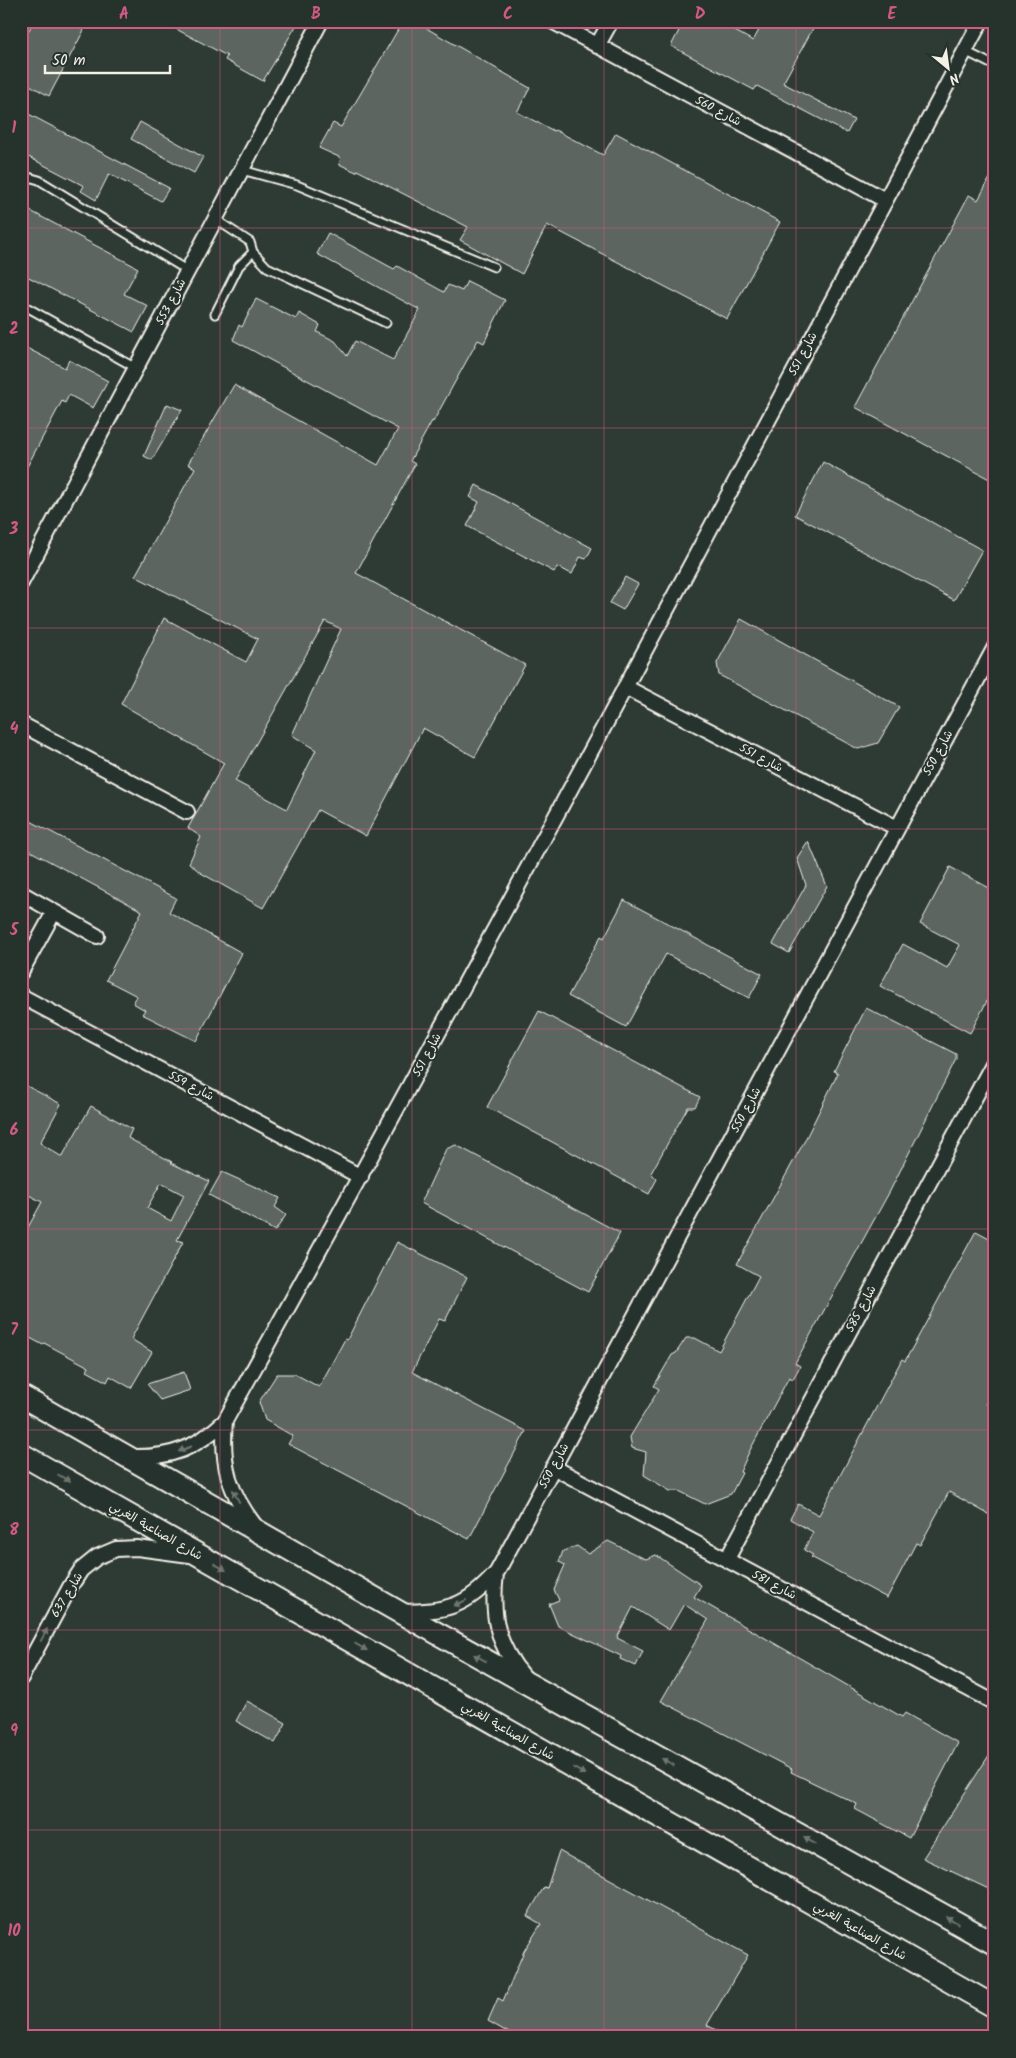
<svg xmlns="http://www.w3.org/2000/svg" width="1016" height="2058" viewBox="0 0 1016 2058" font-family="Kalam,'Playpen Sans Arabic',sans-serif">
	<rect width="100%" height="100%" fill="#2e3b34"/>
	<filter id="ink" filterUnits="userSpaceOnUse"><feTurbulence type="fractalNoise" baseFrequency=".02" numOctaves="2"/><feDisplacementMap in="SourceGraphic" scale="10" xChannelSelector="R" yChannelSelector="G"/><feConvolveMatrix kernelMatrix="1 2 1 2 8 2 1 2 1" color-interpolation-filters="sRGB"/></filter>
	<g filter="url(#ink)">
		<path fill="#5c655e" stroke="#f4f1e8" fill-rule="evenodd" d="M34,21H70L84,30L49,96L21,80V44Z
			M161,21H299L263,81L225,60L227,56Z
			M403,21H414L530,88L517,112L554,131L555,130L603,155L616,133L780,222L727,319L547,225L522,274L460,240L468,227L357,170L356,172L339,164L341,158L319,148L333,123L341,127Z
			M684,21H717L753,41L764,21H817L783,83L854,120L847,133L757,86L754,90L671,46Z
			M21,110L169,188L161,201L109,174L96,200L81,191L84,186L21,153Z
			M140,122L203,157L194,173L131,139Z
			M995,169V482L855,407L969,195L978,200Z
			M21,206L138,268L124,294L148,306L134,332L21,273Z
			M328,233L394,269L397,266L444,292L448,285L462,291L467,281L505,300L484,343L478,340L433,422L432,421L410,461L415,464L356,573L525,665L475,757L423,728L366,836L318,810L263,908L201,873L189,863L201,837L188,828L224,763L121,704L164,618L246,662L258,639L135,576L195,468L188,464L234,385L378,465L398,429L233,340L239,325L242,327L256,299L296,319L299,313L320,325L317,332L335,341L347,356L355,341L393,360L420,310L317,254ZM325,621L341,629L292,735L316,750L287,809L235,781Z
			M21,345L65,368L69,360L108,381L93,408L69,395L65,403L62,401L21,478Z
			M167,404L182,410L152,460L144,456Z
			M823,462L982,550L954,600L795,515Z
			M476,485L592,548L586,559L580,557L572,574L557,567L554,572L467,526L479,502L470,497Z
			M625,577L638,584L623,610L610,603Z
			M741,619L899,707L878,743L858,749L719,675L717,663Z
			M21,816L176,898L169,912L242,953L196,1041L142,1014L145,1010L133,1003L137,996L106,980L142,911L21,846Z
			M808,841L827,886L789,953L773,944L806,885L797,858Z
			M950,867L995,891V986L970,1033L880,986L903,944L947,968L960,945L920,924Z
			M624,900L762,974L749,998L666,954L626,1027L568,996L601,936L604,938Z
			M866,1008L956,1054V1059L890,1191L795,1363L800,1366L793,1379L789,1377L749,1452L740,1472L742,1473L731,1494L705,1504L679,1491H670L644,1475L646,1452L632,1448L630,1437L659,1389L654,1386L672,1355L676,1353L686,1338H695L719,1351L759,1276L737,1264L804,1142L838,1073L834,1071Z
			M539,1011L700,1097L695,1107H688L651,1173L657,1179L649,1194L487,1107Z
			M21,1083L61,1104L40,1143L62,1157L91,1106L132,1129L128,1138L172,1162L171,1163L209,1181L177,1240L183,1242L131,1339L152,1352L131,1388L110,1376L107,1382L87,1371L89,1367L44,1343L43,1345L21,1333V1240L42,1202L21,1191ZM161,1183L184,1195L171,1221L147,1208Z
			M456,1145L620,1233L588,1292L421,1203L446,1149Z
			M222,1172L280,1198L275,1207L286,1215L275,1231L209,1195Z
			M976,1231L995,1241V1388L986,1404L995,1409V1518L949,1492L920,1545L916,1543L887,1598L811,1557L813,1555L804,1550L813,1532L790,1519L798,1504L819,1515L902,1359L905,1361Z
			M397,1242L467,1277L445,1321L439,1319L412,1372L526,1431L469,1539L288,1444L293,1436L265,1420L259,1402L277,1374H295L319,1387L345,1339L347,1340Z
			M184,1372L190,1390L160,1400L147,1384Z
			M608,1541L643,1558L646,1559L656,1555L701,1585L694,1597L902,1717L905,1713L958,1743L909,1838L855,1809L857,1804L791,1772L792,1769L661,1701L708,1620L684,1604L669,1630L633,1607L617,1638L643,1651L636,1666L620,1659L621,1656L558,1626L549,1604L559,1600L554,1590L565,1565L559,1562L563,1551L577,1546L588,1554Z
			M247,1701L286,1723L275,1743L236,1721Z
			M995,1746V1892L923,1858Z
			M559,1851L748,1955L707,2025L728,2037H516L488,2021L498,1998L503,2001L524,1951L541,1924L527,1916L544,1887L547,1888Z"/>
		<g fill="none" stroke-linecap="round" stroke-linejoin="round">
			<defs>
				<path id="lane" d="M965,51L995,66
					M242,170L297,185L494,267
					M21,175L39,180L188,271
					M215,219L250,242L253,252L267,267L386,323
					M21,304L136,368
					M215,314L239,266L253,252"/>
				<path id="street" d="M552,21L885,200
					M597,46L611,21
					M21,583L321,21
					M625,687L897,828
					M21,724L187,812
					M21,893L97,936
					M21,972L54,912
					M21,996L361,1177
					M225,1421C221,1466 229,1492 256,1527
					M132,1457C172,1458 196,1448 225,1421C482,958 732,489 981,21
					M553,1467L995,1703
					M727,1559L995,1060
					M496,1573C491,1615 496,1645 525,1678
					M401,1612C446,1611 466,1608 497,1572L995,647
					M21,1678L70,1587L81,1570L97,1557L116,1549L137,1548L190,1555"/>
				<path id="primary" d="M21,1396L399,1612L995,1944
					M21,1454L995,2007"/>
			</defs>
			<use href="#lane" stroke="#f4f1e8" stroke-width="11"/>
			<use href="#street" stroke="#f4f1e8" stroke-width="18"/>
			<use href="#primary" stroke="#f4f1e8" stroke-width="25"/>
			<use href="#lane" stroke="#26332d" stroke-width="7"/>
			<use href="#street" stroke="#26332d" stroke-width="14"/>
			<use href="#primary" stroke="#26332d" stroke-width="21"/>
		</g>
		<defs><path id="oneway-solid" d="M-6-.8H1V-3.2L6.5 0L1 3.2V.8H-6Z" transform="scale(1.25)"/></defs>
		<g fill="#6e766e">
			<use href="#oneway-solid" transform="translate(185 1449) rotate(158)"/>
			<use href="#oneway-solid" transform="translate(64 1478) rotate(30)"/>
			<use href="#oneway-solid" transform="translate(236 1496) rotate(-118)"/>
			<use href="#oneway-solid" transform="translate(220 1567) rotate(30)"/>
			<use href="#oneway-solid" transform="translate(460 1603) rotate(156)"/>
			<use href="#oneway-solid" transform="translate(44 1635) rotate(-62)"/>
			<use href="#oneway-solid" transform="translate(361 1647) rotate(30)"/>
			<use href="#oneway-solid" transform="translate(480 1658) rotate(-151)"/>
			<use href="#oneway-solid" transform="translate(668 1762) rotate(-151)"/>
			<use href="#oneway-solid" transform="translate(579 1771) rotate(30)"/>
			<use href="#oneway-solid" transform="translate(810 1841) rotate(-151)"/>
			<use href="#oneway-solid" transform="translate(952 1920) rotate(-151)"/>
		</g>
	</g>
	<path fill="none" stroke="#d15985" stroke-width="1" stroke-opacity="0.55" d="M220,21V2037M412,21V2037M604,21V2037M796,21V2037M21,228H995M21,428H995M21,628H995M21,829H995M21,1029H995M21,1229H995M21,1430H995M21,1630H995M21,1830H995"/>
	<g text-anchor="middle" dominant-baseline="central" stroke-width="4" stroke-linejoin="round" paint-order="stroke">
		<g font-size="12" fill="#f4f1e8" stroke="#26332d">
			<text transform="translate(718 111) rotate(28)">شارع 560</text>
			<text transform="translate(171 302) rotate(-62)">شارع 553</text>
			<text transform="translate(803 354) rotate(-62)">شارع 551</text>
			<text transform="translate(938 753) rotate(-62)">شارع 550</text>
			<text transform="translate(761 758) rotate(28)">شارع 551</text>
			<text transform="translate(427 1055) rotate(-62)">شارع 551</text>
			<text transform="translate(191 1086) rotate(28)">شارع 559</text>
			<text transform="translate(746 1110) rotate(-62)">شارع 550</text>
			<text transform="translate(861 1309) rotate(-62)">شارع 585</text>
			<text transform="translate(554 1466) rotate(-62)">شارع 550</text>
			<text transform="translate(156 1531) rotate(30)">شارع الصناعية الغربي</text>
			<text transform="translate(774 1585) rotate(28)">شارع 581</text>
			<text transform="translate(67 1595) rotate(-59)">شارع 637</text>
			<text transform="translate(508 1731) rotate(30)">شارع الصناعية الغربي</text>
			<text transform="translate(860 1931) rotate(30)">شارع الصناعية الغربي</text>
		</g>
	</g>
	<rect width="1016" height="2058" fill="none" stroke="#26332d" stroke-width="55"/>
	<g transform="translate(948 68) rotate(151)" stroke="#26332d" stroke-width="4" paint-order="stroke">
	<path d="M0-4L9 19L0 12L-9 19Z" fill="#f4f1e8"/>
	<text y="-8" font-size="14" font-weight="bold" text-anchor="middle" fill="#f4f1e8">N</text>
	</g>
	<path d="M45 65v8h125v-8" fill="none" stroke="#f4f1e8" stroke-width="2.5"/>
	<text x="52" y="65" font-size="15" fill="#f4f1e8" stroke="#26332d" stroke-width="4" paint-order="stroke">50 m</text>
	<rect x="28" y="28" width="960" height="2002" fill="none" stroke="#d15985" stroke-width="2"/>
	<g font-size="16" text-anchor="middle" font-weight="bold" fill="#d15985">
		<text x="124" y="19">A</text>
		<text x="316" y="19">B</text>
		<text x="508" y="19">C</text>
		<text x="700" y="19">D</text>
		<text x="892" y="19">E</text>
		<text x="14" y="133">1</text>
		<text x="14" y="334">2</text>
		<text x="14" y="534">3</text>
		<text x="14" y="734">4</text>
		<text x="14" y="935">5</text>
		<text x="14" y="1135">6</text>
		<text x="14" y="1335">7</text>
		<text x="14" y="1535">8</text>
		<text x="14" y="1736">9</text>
		<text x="14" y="1936">10</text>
	</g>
</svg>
